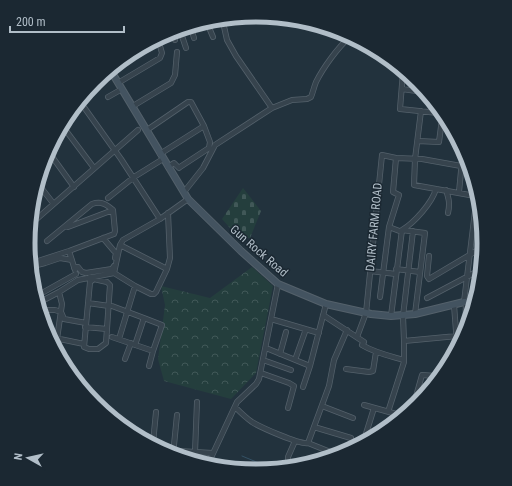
<svg xmlns="http://www.w3.org/2000/svg" width="512" height="486" viewBox="0 0 512 486" font-family="'Roboto Condensed',sans-serif">
	<defs>
		<pattern id="forest-crowns" width="20" height="18" patternUnits="userSpaceOnUse"><rect width="20" height="18" fill="#243e3d"/><path d="M2 6a3 3 0 1 1 6 0M12 15a3 3 0 1 1 6 0" fill="none" stroke="#415858"/></pattern>
		<pattern id="cemetery-stones" width="16" height="16" patternUnits="userSpaceOnUse"><rect width="16" height="16" fill="#243e3d"/><path d="M2 7V4a2 2 0 0 1 4 0v3zM10 15v-3a2 2 0 0 1 4 0v3z" fill="#415858"/></pattern>
	</defs>
	<rect width="100%" height="100%" fill="#22323d"/>
	<path fill="url(#forest-crowns)" d="M252,267L273,286L256,373L231,399L164,381L158,359L165,305L161,286L210,298Z"/>
	<path fill="url(#cemetery-stones)" d="M243,188L261,211L250,238L238,237L222,219Z"/>
	<g fill="none" stroke-linecap="round" stroke-linejoin="round">
		<path stroke="#345165" stroke-width="1" d="M242,456L271,468"/>
		<defs>
			<path id="street" d="M223,22L227,40L236,56L272,108L292,100L307,99L311,97C313,92 314,87 316,82C323,68 338,47 350,37
				M208,25L213,37
				M191,28L194,38
				M180,30L186,48
				M173,32L175,40
				M339,32L346,40
				M403,72L400,109L438,113
				M118,83L160,58L162,53L158,39
				M402,89L424,92
				M108,97L122,89
				M81,103L121,159L160,219
				M133,106L171,83L175,75L177,52
				M421,111L415,159L414,185L475,196
				M64,128L94,168
				M147,130L188,102H191L204,126L160,154
				M418,141L439,142L442,119
				M48,151L74,187
				M168,167L174,163L179,168L180,167L209,148L210,142L204,126
				M39,185L53,203
				M446,190C449,199 450,204 448,213
				M184,192L203,168L215,145L272,108
				M459,192L463,150
				M108,198L134,177L163,159
				M474,222L480,223
				M32,223L138,130
				M68,227L113,210
				M389,227L402,232
				M402,230C414,223 432,203 436,189
				M103,238L114,251L116,253L115,258
				M120,245L167,269
				M69,251L75,270
				M429,256L427,276L429,279L483,247
				M32,263L69,251L114,234L115,231L113,210C106,204 101,201 92,204L47,241
				M45,263L60,258L72,260
				M33,266L45,263L44,261
				M74,268L78,267L82,272L86,273L112,269L114,266
				M396,269L420,272
				M370,271L396,274
				M114,273L135,286L151,294H154L156,292L167,269L170,258L168,213
				M90,282L94,279L107,282L110,285L106,343L98,349H89L84,347L90,282V277
				M38,292L39,293H42L76,274
				M380,297L389,227L399,195L393,192L396,158L422,159L461,166
				M427,298L478,271
				M40,302L59,292L78,280L114,273L120,245L123,240L160,219L188,199
				M464,302L476,203
				M88,303L109,306
				M454,305L457,344
				M112,306L144,318L135,345
				M41,310H55L61,312L64,319L86,323
				M323,315L364,342L362,345C375,353 390,356 404,360
				M391,316L402,230L425,233L415,314
				M144,318L162,325L153,351
				M271,319L319,333
				M85,327L107,329
				M465,333L466,302
				M50,337L84,344
				M112,337L153,351L149,366
				M357,337L366,313L382,155L396,158
				M57,339L62,304L59,292
				M119,339L135,286
				M404,341L457,336
				M455,347V348
				M266,348L310,366L326,304
				M280,354L286,332
				M125,359L131,343
				M263,360L291,370
				M295,360L306,329
				M346,369L369,372L373,371L376,352
				M261,373L289,383L294,386L288,408
				M303,387L310,366
				M364,405L400,415
				M322,406L353,418
				M235,407C240,412 246,418 252,422C260,427 300,445 308,443L338,455
				M413,407L422,375L436,376
				M388,412L404,362V341L403,316L413,231
				M314,427L351,438
				M367,432L373,433
				M364,440L374,408
				M153,443L156,412
				M308,443L329,386L334,360L347,330
				M163,450L212,453
				M195,452L197,402
				M173,455L177,415
				M209,462L237,402L256,384L259,379L278,284
				M288,465V457L295,441
				M248,469V468L256,471"/>
			<path id="secondary" d="M111,71L188,199L241,251L278,284L326,304L371,314L391,316L415,314L464,302H472"/>
		</defs>
		<use href="#street" stroke="#54616b" stroke-width="6"/>
		<use href="#secondary" stroke="#54616b" stroke-width="8"/>
		<use href="#street" stroke="#36434d" stroke-width="4.5"/>
		<use href="#secondary" stroke="#435360" stroke-width="6"/>
	</g>
	<g text-anchor="middle" dominant-baseline="central" stroke-width="3" stroke-linejoin="round" paint-order="stroke">
		<g font-size="12" fill="#b1bec8" stroke="#1b2832">
			<text transform="translate(374 227) rotate(-85)">DAIRY FARM ROAD</text>
			<text transform="translate(259 251) rotate(41)">Gun Rock Road</text>
		</g>
	</g>
	<path d="M0 0H512V486H0ZM35 243a221 221 0 1 1 442 0a221 221 0 1 1-442 0Z" fill="#1b2832" fill-rule="evenodd"/>
	<path fill="none" stroke="#b1bec8" stroke-width="5" d="M35 243a221 221 0 1 1 442 0a221 221 0 1 1-442 0Z"/>
	<g transform="translate(28 458) rotate(278)" stroke="#1b2832" stroke-width="3" paint-order="stroke">
	<path d="M0-3L7 15L0 10L-7 15Z" fill="#b1bec8"/>
	<text y="-6" font-size="11" font-weight="bold" text-anchor="middle" fill="#b1bec8">N</text>
	</g>
	<path d="M10 26v6h114v-6" fill="none" stroke="#b1bec8" stroke-width="2"/>
	<text x="16" y="26" font-size="12" fill="#b1bec8" stroke="#1b2832" stroke-width="3" paint-order="stroke">200 m</text>
</svg>
